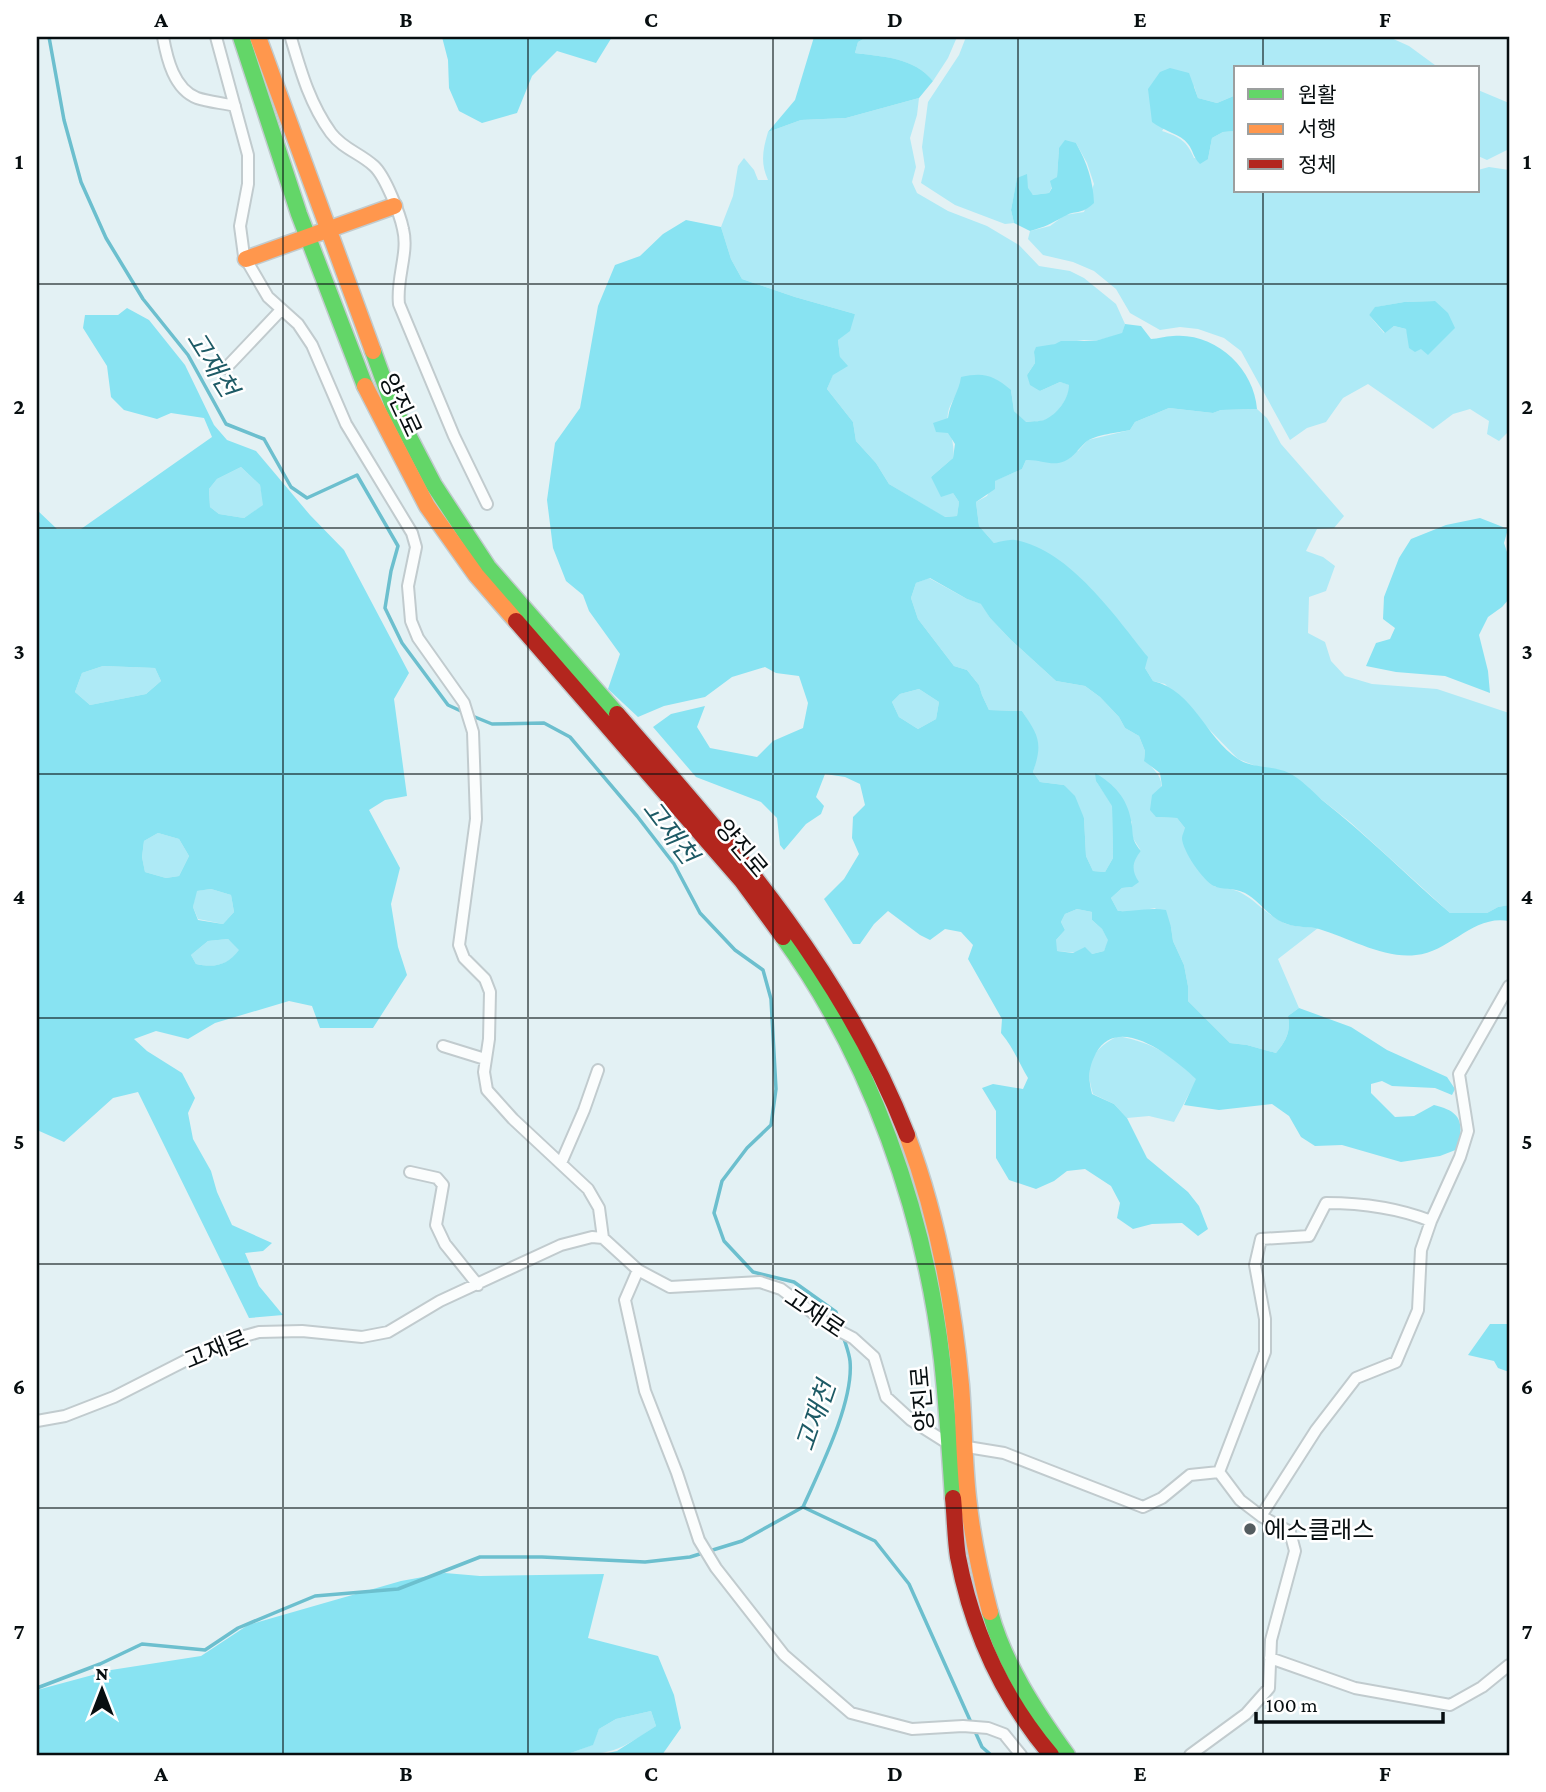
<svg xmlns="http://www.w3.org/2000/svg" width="1546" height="1792" viewBox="0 0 1546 1792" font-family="'Crimson Pro','Noto Sans KR',serif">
	<rect width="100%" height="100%" fill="#e3f1f4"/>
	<path fill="#aeeaf6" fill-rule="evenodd" d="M867,37H957L948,58L933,81C913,57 883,57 855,53L858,42Z
		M966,37H1389L1409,46L1439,68H1236V95L1217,103L1198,98L1194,86L1162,131C1180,137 1187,141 1194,158L1208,159L1212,138L1223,132L1236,131V191H1478V170L1489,167L1509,170V431L1499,441L1487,434L1489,421L1470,409L1453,414L1433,429L1368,384L1343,398L1326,422L1307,428L1290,440L1241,351L1224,338L1198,329L1180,327L1160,330L1130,313L1116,289L1094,271L1073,262L1043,255L1028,239L1030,231L1050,226L1065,215L1084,212L1094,184L1087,163L1076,143L1059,148L1057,177L1049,193L1033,195L1017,179L1011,210L1014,223L1005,224L955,205L921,183L925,167L922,147L928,102L959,55ZM1434,301L1409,338L1406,329L1394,326L1384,333L1369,315L1376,307L1404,302Z
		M1478,90L1509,103V149L1487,160L1478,156Z
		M919,98L917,115L910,138L916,167L912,182L917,193L948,211L987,226L1019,245L1039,266L1070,271L1084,278L1116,304L1125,324L1122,334L1095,341L1084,340L1055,344L1034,352L1035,363L1027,375L1040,391L1060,382L1070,385C1069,397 1059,412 1048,419C1043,422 1032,421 1025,422L1014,411L1011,390L959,392C935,421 957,431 953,458L931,477L953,493L959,502L957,516L944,517L889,484L876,463L856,441L853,422L827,389L840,357L838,340L855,314L795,297L742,279L731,259L721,227L733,196L738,166L744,158L754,170L758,180H768C760,163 763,149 768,132L801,120L846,118Z
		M1169,408L1213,413L1221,410L1257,409L1267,418L1281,444L1344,516L1334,528L1317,529L1306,551L1323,557L1335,566L1326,591L1309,597L1308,633L1325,642L1331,661L1345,676L1372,684L1437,689L1509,713V905L1498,907L1487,913H1450L1350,822L1288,773L1261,768L1238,759L1165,684L1153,681L1145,668L1014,540L994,543L979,526L976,502L987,496L994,481L1022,469L1026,460L1078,451L1088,440L1130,430L1135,422Z
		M241,467L260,485L264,505L244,518L219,514L210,507L209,489L217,479Z
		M929,578L967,599L982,604L990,618L1011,640L1056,681L1085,686L1100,697L1119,717L1125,728L1139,736L1145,751L1144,760C1169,781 1162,788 1156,817L1177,818L1185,828L1215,887C1249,887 1256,909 1284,923C1293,927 1307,927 1318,928L1278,959L1299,1008L1288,1016C1291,1032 1286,1041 1276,1053L1247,1045L1230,1043L1188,1001V986L1184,965L1173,941L1171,927L1155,908L1133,912L1118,911L1111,898L1122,888L1132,887L1133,860L1141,851L1131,835L1132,822L1096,781L1112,805L1113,858L1105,872L1093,871L1086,856L1084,818L1064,785L1040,782L1033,772C1040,750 1035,730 1022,711L989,710L982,695L979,685L967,670L954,666L918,619L911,598L916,583Z
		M103,666L155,668L161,681L146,694L90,705L75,692L82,673Z
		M919,689L939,702L936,719L918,729L899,717L892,702L900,694Z
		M158,833L179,839L189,856L179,876L166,878L145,872L142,857L144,841Z
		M211,889L231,895L234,912L223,924L198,919L193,907L196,891Z
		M1077,909L1092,912V920L1102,929L1109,940L1104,951L1092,954L1056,951V940L1065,930L1061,922L1065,914Z
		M228,939L240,950C228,965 216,968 196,964L191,955L208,941Z
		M1118,1036C1156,1044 1168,1053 1197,1079L1174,1122L1149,1116L1127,1118L1114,1104L1093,1094C1084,1065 1091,1050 1118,1036Z
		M651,1711L656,1726C619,1751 611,1755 565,1755L592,1745L599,1729L616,1719Z"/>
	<path fill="#88e3f2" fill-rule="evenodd" d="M442,37H612L596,63L557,51L532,76L517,113L482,123L459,111L449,88L448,60Z
		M814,37H867L858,42L855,53C884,57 913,57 933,81L919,98L846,118L801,120L768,132L795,100Z
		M1170,68L1189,73L1198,98L1217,103L1236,95V131L1223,132L1212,138L1208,159L1200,164C1193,157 1193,150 1188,144C1181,134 1163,131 1152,122L1148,89L1160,72Z
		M1065,140L1076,143C1087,163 1093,180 1094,203C1080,216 1076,209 1063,217C1050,224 1045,227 1030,231L1014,223L1011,210L1017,178L1027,174L1028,188L1033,195L1049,193L1052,188L1050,181L1057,177L1059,148Z
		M686,220L721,227L731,259L742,279L795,297L855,314L850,331L838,340L840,357L848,366L833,375L827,389L853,422L856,441L876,463L889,484L945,517L957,516L959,502L953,493L941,497L931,477L953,458L955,444L948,433L936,432L933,423L948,418C950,402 959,392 961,377C984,372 993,375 1011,390L1014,411L1026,422C1032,421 1043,422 1048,418C1059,412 1069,397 1069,385L1060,382L1040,391L1030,385L1027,375L1035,363L1034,352L1036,347L1055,344L1061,341H1095L1122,333L1125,324L1141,326L1151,339C1158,339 1165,336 1173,336C1215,332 1254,368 1257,409L1221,410L1213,413L1169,408L1135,422L1130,430C1118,433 1096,434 1086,442C1079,448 1074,457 1065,461C1052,467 1040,459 1026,460L1022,469L995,481V489L976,502L979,526L994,543C1000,542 1009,539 1015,540C1069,549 1116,617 1148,657L1145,668L1153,681C1194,691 1205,737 1238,759C1253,769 1273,765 1289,773C1301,779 1312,791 1322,800C1367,835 1407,876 1450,913H1487L1498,907L1509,905V921C1473,914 1450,952 1416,955C1384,959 1349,938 1319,929C1309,926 1297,928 1287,924C1270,919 1260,901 1245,893C1233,887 1221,890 1214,886C1203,881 1182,850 1182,838C1182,835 1184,832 1185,828L1177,818L1156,817L1150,810L1152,795L1162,786L1160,773L1144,761L1145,751L1139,736L1125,728L1119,717L1100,697L1085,686L1056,681L1011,640L990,618L981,604L967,599L930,578L916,583L911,598L918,619L954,666L967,670L979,685L982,695L989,710L1022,711C1039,736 1043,743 1033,772L1040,782L1064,785L1075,796L1084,818L1086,856L1093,871L1105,872L1113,858L1112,806L1096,781L1095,773C1114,784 1127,798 1131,820C1134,835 1130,838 1141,851C1132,862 1131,870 1139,882L1132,887L1122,888L1111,898L1118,911C1135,912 1150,907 1166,910L1171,927L1173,941L1184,965L1188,986V1001L1230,1043L1247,1045L1276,1053C1286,1041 1291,1032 1288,1016L1299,1008L1351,1027L1387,1050L1447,1077L1455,1089L1452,1095L1435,1088L1392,1086L1382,1081L1371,1084V1093L1395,1117L1414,1116L1434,1105C1463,1112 1463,1123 1458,1149L1440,1156L1401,1162L1342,1145L1315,1146L1301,1137L1289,1116L1272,1104L1219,1110L1184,1105L1196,1079C1175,1059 1119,1012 1096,1053C1088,1069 1088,1077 1092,1094L1114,1104L1127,1118L1147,1158L1188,1192L1199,1206L1208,1229L1198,1236L1182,1223L1152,1224L1133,1229L1117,1218L1120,1203L1111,1186L1085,1169L1067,1171L1054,1181L1036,1189L1009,1180L996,1158V1111L982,1088L993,1084L1023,1089L1028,1078C1018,1061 1013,1047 1001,1033L1002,1019L968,959L973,945L961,932L945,929L930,940L920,935L888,911L874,924L860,944H853L824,899L844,879L859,854L852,838L853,817L865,805L860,784L845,777L825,774L816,797L824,806L821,814L806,824L784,850L780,845L777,818L761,802L696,777L653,727L671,714L705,706L697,727L710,748L757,757L773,741L803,728L808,703L799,676L776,673L765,667L732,677L705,697L664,706L638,717L608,689L620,654L589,611L583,595L566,581L553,548L547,500L555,443L580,408L598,306L615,265L640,256L663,234ZM919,689L939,702L936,719L918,729L899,717L892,702L900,694ZM1077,909L1092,912V920L1102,929L1108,940L1104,951L1092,954L1085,947L1073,953L1057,951L1056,940L1065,930L1061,922L1065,914Z
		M1435,301L1448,313L1455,328L1428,355L1421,349L1415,352L1409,348L1406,329L1394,326L1385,333L1369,315L1375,307L1404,302Z
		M127,308L149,320L185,365L214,425L227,440L256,451L310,515L344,550L409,673L394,699L407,796L385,800L369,810L400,868L391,904L398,947L407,975L373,1028H320L312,1006L289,1001L215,1023L188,1039L156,1031L134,1039L147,1051L182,1073L195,1098L188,1113L193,1139L211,1171L217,1192L232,1225L272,1243L263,1251L245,1253L259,1286L283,1315L249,1318L138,1092L113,1098L64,1142L37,1130V510L57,529H81L212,437L204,418L171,413L157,419L124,410L111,397L107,366L83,328L85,315H118ZM241,467L260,485L263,505L244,518L219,514L210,507L209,489L217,479ZM103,666L155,668L161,681L146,694L90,705L75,692L82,673ZM158,833L179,839L189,856L179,876L166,878L145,872L142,857L144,841ZM211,889L231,895L234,912L223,924L198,920L193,907L197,891ZM228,939L239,950C228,965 215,968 196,964L191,955L208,941Z
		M1480,518L1508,529L1504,543L1509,558V599L1502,607L1488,617L1479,635L1488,671L1490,693L1445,676L1396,672L1366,666L1376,643L1390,639L1395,628L1383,619L1384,597L1399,558L1411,539L1446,525Z
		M1490,1324H1509V1372L1498,1368L1494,1361L1468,1355Z
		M445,1573L480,1576L604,1574L588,1638L658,1656L674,1695L681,1728L662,1755H599L617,1751L656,1726L651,1711L616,1719L599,1729L593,1745L565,1755H37V1690L111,1670L201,1656L248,1625L401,1581Z"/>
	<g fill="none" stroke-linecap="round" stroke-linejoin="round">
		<path stroke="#6cbfce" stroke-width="3.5" d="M49,37L64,120L81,182L106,238L143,299L188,355L226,424L264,439L291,487L307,498L357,475L398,546L391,571L385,608L402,643L448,705L463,712
			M470,715L492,724L544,723L570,737L637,816L674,864L700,913L735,950L763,970L771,999L776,1089L771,1125L747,1148L722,1181L714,1213L724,1241L753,1272L794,1282L836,1312L840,1327
			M843,1335C845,1343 849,1352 850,1361C854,1402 820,1469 803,1507L875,1541L909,1584L982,1747L991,1755
			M37,1688L100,1664L142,1644L205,1650L238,1628L315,1596L398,1589L480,1557H542L645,1562L690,1557L742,1541L803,1507"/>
		<defs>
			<path id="street" d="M163,37C167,59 174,89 197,98C209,102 223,103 235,106
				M216,37L248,155V184L240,226L244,256L268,297L298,324L312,345L346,424L412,533L416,547L408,586L411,621L418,638L464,703L473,732L476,819L459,945L464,958L485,979L490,992L489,1039L484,1072L487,1090L513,1119L588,1189L599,1208L603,1238
				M291,38C301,72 310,104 331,133C343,149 360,153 374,166C385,176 400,214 403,229C409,253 396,278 399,304L454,436L487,504
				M226,368L281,310
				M443,1046L485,1059
				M561,1163L584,1110L598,1070
				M410,1172L437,1178L443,1185L436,1225L445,1244L478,1285
				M638,1270L625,1300L645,1391L677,1473L699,1540L716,1568L784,1655L851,1713L912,1729L963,1726L988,1728L1004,1734L1021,1755
				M37,1421L65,1416L114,1397L220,1343L259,1332L302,1331L362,1337L388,1332L440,1301L561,1245L592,1237L603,1238L638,1270L670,1287L760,1282L781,1289L830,1326L853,1338L874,1357L886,1397L911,1420L949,1444L1004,1453L1143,1507L1162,1498L1190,1475L1219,1472L1240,1500L1261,1516L1290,1532L1295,1551L1271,1640L1269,1688L1246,1714L1190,1755
				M1219,1472L1265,1352V1319L1255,1265L1261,1239L1309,1236L1326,1203C1360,1203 1398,1208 1431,1221
				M1261,1516L1316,1430L1356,1378L1396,1362L1418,1310L1421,1250L1431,1221L1460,1157L1468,1131L1459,1074L1509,986
				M1270,1658L1355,1688L1450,1705L1482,1687L1509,1665"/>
			<path id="fast" d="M241,37L299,214L365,386
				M373,351L393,406L434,485L488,567L617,714
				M783,937C870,1056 925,1214 942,1360C947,1406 950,1452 953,1498
				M990,1612C1004,1664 1036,1712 1067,1755"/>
			<path id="slow" d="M258,37L373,351
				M246,259L394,206
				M365,386L427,506L476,575L516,621
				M907,1135C937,1215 953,1300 961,1385C964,1422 964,1460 968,1497C972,1536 980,1574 990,1612"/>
			<path id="jam" d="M516,621L742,881L783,937
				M617,714C731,845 843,970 907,1135
				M953,1498C955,1518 955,1538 958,1557C972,1630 1003,1698 1051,1755"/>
		</defs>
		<use href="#street" stroke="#c1cbce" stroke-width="14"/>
		<use href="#fast" stroke="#c1cbce" stroke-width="19"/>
		<use href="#slow" stroke="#c1cbce" stroke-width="19"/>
		<use href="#jam" stroke="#c1cbce" stroke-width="19"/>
		<use href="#street" stroke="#fbfdfd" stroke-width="10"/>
		<use href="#fast" stroke="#63d668" stroke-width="16"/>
		<use href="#slow" stroke="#ff974d" stroke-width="16"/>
		<use href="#jam" stroke="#b3261e" stroke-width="16"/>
	</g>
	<path fill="none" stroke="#070e10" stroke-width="2" stroke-opacity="0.55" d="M283,37V1755M528,37V1755M773,37V1755M1018,37V1755M1263,37V68M1263,191V1755M37,284H1509M37,528H1509M37,774H1509M37,1018H1509M37,1264H1509M37,1508H1509"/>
	<circle fill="#545d60" stroke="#fff" stroke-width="2.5" cx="1250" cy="1529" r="7"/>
	<g text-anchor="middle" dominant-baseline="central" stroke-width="5" stroke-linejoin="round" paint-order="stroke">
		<g font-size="24" fill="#070e10" stroke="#fff">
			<text transform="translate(401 405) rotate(65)">양진로</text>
			<text transform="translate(742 848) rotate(50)">양진로</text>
			<text transform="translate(815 1313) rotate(34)">고재로</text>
			<text transform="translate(216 1349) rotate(-22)">고재로</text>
			<text transform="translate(922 1399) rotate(-95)">양진로</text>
		</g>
		<g font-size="24" fill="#070e10" stroke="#fff" text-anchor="start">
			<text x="1264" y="1529">에스클래스</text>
		</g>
		<g font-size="26" font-style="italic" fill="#1d5a65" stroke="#fff">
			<text transform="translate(212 364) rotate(58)">고재천</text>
			<text transform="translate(670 832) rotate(53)">고재천</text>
			<text transform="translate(816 1416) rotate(-71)">고재천</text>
		</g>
	</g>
	<rect width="1546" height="1792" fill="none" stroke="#ffffff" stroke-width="77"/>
	<rect x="1234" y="66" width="245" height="126" fill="#ffffff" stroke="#9c9f9f" stroke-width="2"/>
	<rect x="1248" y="89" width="35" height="10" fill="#63d668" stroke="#9c9f9f" stroke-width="2"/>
	<text x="1298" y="102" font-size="21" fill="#070e10">원활</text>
	<rect x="1248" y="124" width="35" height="10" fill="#ff974d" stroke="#9c9f9f" stroke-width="2"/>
	<text x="1298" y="136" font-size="21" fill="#070e10">서행</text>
	<rect x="1248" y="159" width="35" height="10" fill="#b3261e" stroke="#9c9f9f" stroke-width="2"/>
	<text x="1298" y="172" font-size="21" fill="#070e10">정체</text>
	<g transform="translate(102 1690)" stroke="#ffffff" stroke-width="5" paint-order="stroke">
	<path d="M0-5L12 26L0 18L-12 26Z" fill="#070e10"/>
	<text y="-10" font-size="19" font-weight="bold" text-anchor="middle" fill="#070e10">N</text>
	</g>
	<path d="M1256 1712v10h187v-10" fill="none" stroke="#070e10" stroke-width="3.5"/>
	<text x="1266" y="1712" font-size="21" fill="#070e10" stroke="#ffffff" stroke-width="5" paint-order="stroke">100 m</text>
	<rect x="38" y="38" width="1470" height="1716" fill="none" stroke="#070e10" stroke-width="2.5"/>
	<g font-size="23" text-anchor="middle" font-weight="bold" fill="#070e10">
		<text x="161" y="27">A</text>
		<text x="406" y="27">B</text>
		<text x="651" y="27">C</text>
		<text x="895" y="27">D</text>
		<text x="1140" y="27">E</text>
		<text x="1385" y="27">F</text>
		<text x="19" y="169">1</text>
		<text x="1527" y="169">1</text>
		<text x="19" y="414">2</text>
		<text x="1527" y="414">2</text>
		<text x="19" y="659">3</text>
		<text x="1527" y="659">3</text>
		<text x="19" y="904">4</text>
		<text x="1527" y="904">4</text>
		<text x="19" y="1149">5</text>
		<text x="1527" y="1149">5</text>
		<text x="19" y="1394">6</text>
		<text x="1527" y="1394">6</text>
		<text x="19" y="1639">7</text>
		<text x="1527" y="1639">7</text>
		<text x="161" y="1781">A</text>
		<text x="406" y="1781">B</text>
		<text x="651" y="1781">C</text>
		<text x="895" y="1781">D</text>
		<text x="1140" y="1781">E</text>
		<text x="1385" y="1781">F</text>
	</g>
</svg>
